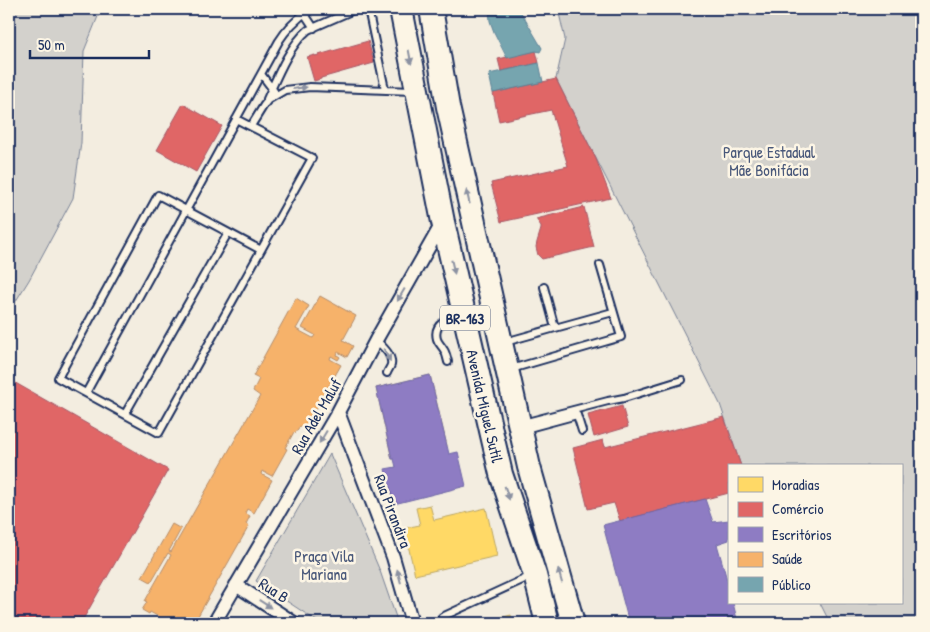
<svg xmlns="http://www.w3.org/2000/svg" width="930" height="632" viewBox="0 0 930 632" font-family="'Patrick Hand',sans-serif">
	<rect width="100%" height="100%" fill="#f3ede0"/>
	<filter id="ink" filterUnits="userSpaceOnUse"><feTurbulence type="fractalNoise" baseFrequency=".02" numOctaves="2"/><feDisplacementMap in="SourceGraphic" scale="10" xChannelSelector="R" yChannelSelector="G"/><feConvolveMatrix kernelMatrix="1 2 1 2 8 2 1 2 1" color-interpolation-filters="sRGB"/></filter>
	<g filter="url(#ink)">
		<path fill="#d3d1cc" stroke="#778095" d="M9,9H101L84,51L81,143L73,198L29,280L9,312Z
			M558,9H921V623H802L827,617L820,603H901V466H741L720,404L556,79L565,39Z
			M330,454L380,571L398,623H320L256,581Z"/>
		<path fill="#ffd966" stroke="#bba664" d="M430,375L447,446L392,459L376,388Z
			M430,505L434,520L486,508L497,556L415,575L404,528L420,525L416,508Z
			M511,615L513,623H481Z"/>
		<path fill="#e06666" stroke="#a55664" d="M368,41L374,63L321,78V79L314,81L307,57L315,55V56Z
			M536,51L539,63L501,71L498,59Z
			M556,79L596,159L611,198L501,222L491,183L568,166L551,110L499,121L493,93Z
			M183,104L222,126L196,172L157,150Z
			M584,207L594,247L542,259L538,255L536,247L537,242L541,229V226L536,219Z
			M12,381L168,470L81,623H9V387Z
			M622,406L628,427L594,437L588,415Z
			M724,417L741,466H729V493L620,521L614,503L588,509L573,448L603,440L605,447Z"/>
		<path fill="#8e7cc3" stroke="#6c65a5" d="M430,375L449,454L458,452L466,486L394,504L385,469L396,467L394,459H392L376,388Z
			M705,499L713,522L729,520V540L717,544L729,587V603H733L738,623H629L603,525Z"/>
		<path fill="#f6b26b" stroke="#b48b67" d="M320,296L356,316L343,340L353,346L347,357L338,352L337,355L340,357L338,360L331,356L330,359L341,365L305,428L300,426L295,433L294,432L285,448L287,449L272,476L262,471L261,474L272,480L254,513L247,509L245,513L250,516L246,524L249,526L194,623H170L150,612L149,614L142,610L147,602L145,601L171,555L168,553L151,582L142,577L172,524L181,529L169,551L171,552L260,396L253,391L259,379L253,376L296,298L309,306L296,329L313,338L315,335L302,328Z"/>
		<path fill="#76a5af" stroke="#5b8297" d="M489,9H519L542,48L540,52L536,51L507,58L494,32L490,21Z
			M539,63L543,82L493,93L489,74Z"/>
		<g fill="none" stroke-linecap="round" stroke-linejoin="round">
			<defs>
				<path id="lane" d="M368,9L385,89
					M304,13L314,28
					M261,74L274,91
					M267,99C277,77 289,46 308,30L356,9
					M236,119L312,158L261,250L158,195L58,378L159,433L261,250
					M251,126L264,105L268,100L285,90L310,87L412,91
					M555,328L613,312
					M376,340C382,346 393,355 391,365C390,368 388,370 387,373
					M505,342L555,328L544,287
					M448,362C447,358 446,353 444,350C442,346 438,343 437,339C433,324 448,317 461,319
					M511,369L621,337L600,265
					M86,393L279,41C287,28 298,18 310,9
					M125,414L228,233
					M523,423L608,401L624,398L682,380
					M525,429L577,415L582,431
					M445,623L442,617L531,576"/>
				<path id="street" d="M338,412L393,557L412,623
					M236,585L294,623
					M214,623L338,412L376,340L443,222"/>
				<path id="highway" d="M401,9L443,222L501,474L535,575L547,623
					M431,9L448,107L529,467L573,623"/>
			</defs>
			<use href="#lane" stroke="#1b2f5e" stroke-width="10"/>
			<use href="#street" stroke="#1b2f5e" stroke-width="16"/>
			<use href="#highway" stroke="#1b2f5e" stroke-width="26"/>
			<use href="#lane" stroke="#fcf5e5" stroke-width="6"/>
			<use href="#street" stroke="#fcf5e5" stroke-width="12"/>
			<use href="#highway" stroke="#fcf5e5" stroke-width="22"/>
		</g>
		<defs><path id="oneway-solid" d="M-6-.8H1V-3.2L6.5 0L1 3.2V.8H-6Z" transform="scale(1.25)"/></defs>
		<g fill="#8c92a2">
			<use href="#oneway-solid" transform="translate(410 57) rotate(79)"/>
			<use href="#oneway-solid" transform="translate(300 88) rotate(-7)"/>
			<use href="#oneway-solid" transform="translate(468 197) rotate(-103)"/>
			<use href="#oneway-solid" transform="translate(453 267) rotate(77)"/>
			<use href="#oneway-solid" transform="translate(401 295) rotate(120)"/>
			<use href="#oneway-solid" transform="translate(387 355) rotate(62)"/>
			<use href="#oneway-solid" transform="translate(323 437) rotate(121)"/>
			<use href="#oneway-solid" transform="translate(507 493) rotate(71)"/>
			<use href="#oneway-solid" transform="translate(399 576) rotate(-105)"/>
			<use href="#oneway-solid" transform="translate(560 576) rotate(-106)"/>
			<use href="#oneway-solid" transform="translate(265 604) rotate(33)"/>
		</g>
	</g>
	<g text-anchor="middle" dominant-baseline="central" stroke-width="5" stroke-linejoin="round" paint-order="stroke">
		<rect fill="#fcf5e5" stroke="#5e6a86" stroke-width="1" x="440" y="305.5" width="50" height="25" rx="4"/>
		<g font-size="15" font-weight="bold" fill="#1b2f5e">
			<text x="465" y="318">BR-163</text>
		</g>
		<g font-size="16" fill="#49587a" stroke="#fcf5e5">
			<text x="769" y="152">Parque Estadual<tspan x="769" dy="18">Mãe Bonifácia</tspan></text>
			<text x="324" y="556">Praça Vila<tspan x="324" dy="18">Mariana</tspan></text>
		</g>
		<g font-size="16" fill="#1b2f5e" stroke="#fcf5e5">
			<text transform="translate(485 406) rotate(77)">Avenida Miguel Sutil</text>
			<text transform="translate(316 416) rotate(-60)">Rua Adel Maluf</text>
			<text transform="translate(393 511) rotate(69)">Rua Pirandira</text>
			<text transform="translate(274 590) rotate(33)">Rua B</text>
		</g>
	</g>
	<rect width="930" height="632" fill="none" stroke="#fcf5e5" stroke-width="30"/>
	<rect x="15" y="15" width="900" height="602" fill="none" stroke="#1b2f5e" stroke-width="2" filter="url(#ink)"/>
	<rect x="728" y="464" width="175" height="140" fill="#fcf5e5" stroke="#a2a6af"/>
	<rect x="738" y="477" width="25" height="15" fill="#ffd966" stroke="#a2a6af"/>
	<text x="772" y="490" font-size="15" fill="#1b2f5e">Moradias</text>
	<rect x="738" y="502" width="25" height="15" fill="#e06666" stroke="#a2a6af"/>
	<text x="772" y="514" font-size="15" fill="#1b2f5e">Comércio</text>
	<rect x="738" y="527" width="25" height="15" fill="#8e7cc3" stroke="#a2a6af"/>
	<text x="772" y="540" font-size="15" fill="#1b2f5e">Escritórios</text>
	<rect x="738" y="552" width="25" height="15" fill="#f6b26b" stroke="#a2a6af"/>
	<text x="772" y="564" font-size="15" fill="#1b2f5e">Saúde</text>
	<rect x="738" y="577" width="25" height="15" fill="#76a5af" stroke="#a2a6af"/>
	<text x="772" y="590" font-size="15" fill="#1b2f5e">Público</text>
	<path d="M30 50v8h119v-8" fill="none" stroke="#1b2f5e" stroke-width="2.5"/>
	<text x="38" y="50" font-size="15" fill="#1b2f5e" stroke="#fcf5e5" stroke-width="4" paint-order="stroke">50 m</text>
</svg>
